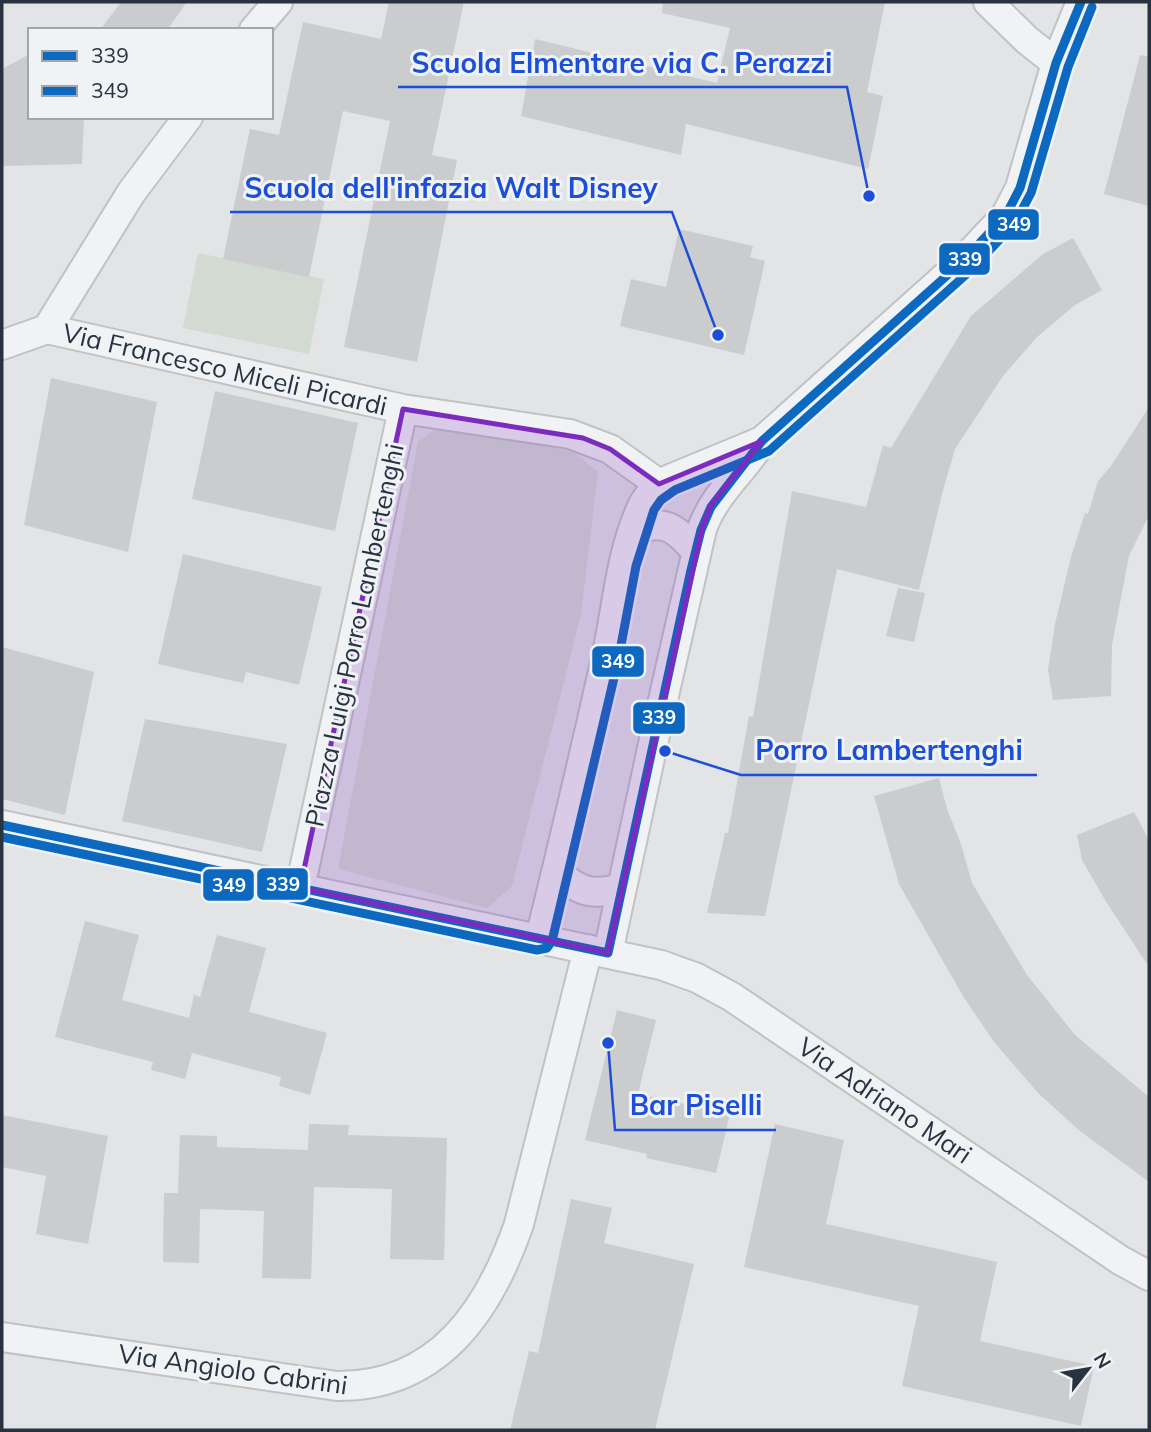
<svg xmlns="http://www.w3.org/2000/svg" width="1151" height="1432" viewBox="0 0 1151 1432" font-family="Mulish,sans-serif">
	<rect width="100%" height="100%" fill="#e2e4e6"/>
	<path fill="#d3dad2" d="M198,253L324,279L309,354L183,328Z
		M438,427L506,434L575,453L598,472L581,614L512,886L487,908L338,869L418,442Z"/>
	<path fill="#caccce" d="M121,2H187L167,30H100Z
		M389,2H464L432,155L457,160L417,362L344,347L390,121L343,111L309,277L223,259L250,129L279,135L303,22L381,39Z
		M663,2H885L867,92L883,96L868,169L686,124L681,155L521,116L535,39L717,83L730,28L662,13Z
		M30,54V117H84L82,164L2,166V69Z
		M1140,55L1149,57V206L1104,194Z
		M679,229L753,246L750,257L765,261L744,355L620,326L631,279L666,287Z
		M1073,238L1102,290L1075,305L1036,338L1003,376L955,449L942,494L919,590L837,569L765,916L707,913L725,833H728L749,716L753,717L792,491L866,507L883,445L891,448L971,316L1043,254Z
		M51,378L157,402L128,552L24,525Z
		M215,391L358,423L335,531L192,499Z
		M1149,407V515L1129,556L1112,645L1111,696L1053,700L1048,670L1055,624L1071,557L1085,513L1088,514L1098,481L1111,466Z
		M183,554L322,587L299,685L246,672L243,683L158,664Z
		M898,588L925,593L914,642L886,636Z
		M2,647L94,672L65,815L2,799Z
		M145,719L287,744L262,852L122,821Z
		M939,778L947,809L961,844L972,883L1027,975L1075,1035L1149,1097V1182L1080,1131L1039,1094L994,1042L963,996L899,884L874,796Z
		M1134,812L1149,840V967L1105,900L1082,860L1077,835Z
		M85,921L139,935L122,1000L189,1018L194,995L200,997L217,935L266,948L249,1012L327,1033L310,1095L279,1086L281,1077L192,1053L185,1079L151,1070L153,1062L55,1037Z
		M617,1010L656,1020L638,1094L730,1114L716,1173L646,1158L647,1154L585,1140Z
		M2,1115L108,1136L88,1244L36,1234L46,1176L2,1167Z
		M309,1124L349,1125L348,1135L447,1138L444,1260L390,1259L392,1189L314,1187L311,1279L262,1278L264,1211L200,1209L199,1263L163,1262L164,1193H178L180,1135L217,1136V1147L308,1150Z
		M775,1124L844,1140L826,1224L997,1262L980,1341L1094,1366L1081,1426L902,1386L919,1306L744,1267Z
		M571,1199L612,1208L604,1243L694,1264L655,1430H510L529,1351L538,1353Z"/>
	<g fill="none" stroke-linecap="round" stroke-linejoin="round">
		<defs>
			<path id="minor" d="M988,2L1027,40L1056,63
				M254,30L278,2
				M47,329L403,409L570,434L610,449L659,484
				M2,345L47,329L131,193L188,117
				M633,532C664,517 675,528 696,551
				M2,825L661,965L697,978L732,997L1120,1260L1149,1276
				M556,872C580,892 591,896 622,888
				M300,888L403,409
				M540,938C563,845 585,752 606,658C617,609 620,555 641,509C647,495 656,486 670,479L762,441L962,262L1006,215L1020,188L1056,63L1081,2
				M608,953L653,744L702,529C714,494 743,472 762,441
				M2,1337L337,1386C438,1387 489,1311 519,1224L588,949"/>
		</defs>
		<use href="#minor" stroke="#c0c2c4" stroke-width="32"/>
		<use href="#minor" stroke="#f1f2f3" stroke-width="28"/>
		<defs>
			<path id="bus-1" d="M2,825L608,953L691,570L701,530L711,507L762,441L962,262L1006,215L1020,188L1056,63L1081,2"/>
			<path id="bus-2" d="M2,837L537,950L547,948L552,941L618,661L636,566L654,510L661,500L675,490L769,451L970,271L1015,223L1031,193L1068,67L1092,7"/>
		</defs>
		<use href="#bus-1" stroke="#eff3f6" stroke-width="14"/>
		<use href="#bus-2" stroke="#eff3f6" stroke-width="14"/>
		<use href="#bus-1" stroke="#0c69bf" stroke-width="9"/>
		<use href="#bus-2" stroke="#0c69bf" stroke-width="9"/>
	</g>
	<path fill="#7b2cbf" fill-opacity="0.2" stroke="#7b2cbf" stroke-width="5" stroke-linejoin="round" d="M403,409L583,438L610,449L659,484L762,441L711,505L702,529L608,953L300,888Z"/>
	<g text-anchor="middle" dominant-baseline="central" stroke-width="6" stroke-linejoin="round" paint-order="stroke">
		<g font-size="26" fill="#293340" stroke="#eff3f6">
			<text transform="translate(225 369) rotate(13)">Via Francesco Miceli Picardi</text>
			<text transform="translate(354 635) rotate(-78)">Piazza Luigi Porro Lambertenghi</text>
			<text transform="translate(885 1100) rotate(34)">Via Adriano Mari</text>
			<text transform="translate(233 1369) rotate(8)">Via Angiolo Cabrini</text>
		</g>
	</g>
	<path fill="none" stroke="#1d4ed8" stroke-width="2.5" d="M869 196L847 87H398M718 335L672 212H230M665 751L741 775H1037M608 1043L615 1130H776"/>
	<g fill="#1d4ed8" stroke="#eff3f6" stroke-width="2.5">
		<circle cx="869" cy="196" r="7"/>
		<circle cx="718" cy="335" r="7"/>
		<circle cx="665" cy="751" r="7"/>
		<circle cx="608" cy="1043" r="7"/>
	</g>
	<g font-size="28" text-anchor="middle" font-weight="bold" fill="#1d4ed8" stroke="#eff3f6" stroke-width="6" stroke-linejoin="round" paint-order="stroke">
		<text x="622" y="73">Scuola Elmentare via C. Perazzi</text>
		<text x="451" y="198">Scuola dell'infazia Walt Disney</text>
		<text x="889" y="760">Porro Lambertenghi</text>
		<text x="696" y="1115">Bar Piselli</text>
	</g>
	<g stroke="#eff3f6" stroke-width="2.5">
		<rect x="987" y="208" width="53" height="33" rx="7" fill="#0c69bf"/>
		<rect x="938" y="242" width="53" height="34" rx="7" fill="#0c69bf"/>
		<rect x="591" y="645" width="54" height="33" rx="7" fill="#0c69bf"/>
		<rect x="632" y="701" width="54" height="34" rx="7" fill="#0c69bf"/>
		<rect x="256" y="867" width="53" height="34" rx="7" fill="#0c69bf"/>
		<rect x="202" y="868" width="53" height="34" rx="7" fill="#0c69bf"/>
	</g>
	<g font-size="19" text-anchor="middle" font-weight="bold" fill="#fff">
		<text x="1014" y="231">349</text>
		<text x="965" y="266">339</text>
		<text x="618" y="668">349</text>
		<text x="659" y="724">339</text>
		<text x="283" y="891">339</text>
		<text x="229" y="892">349</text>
	</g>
	<rect width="1151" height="1432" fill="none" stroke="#293340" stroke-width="7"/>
	<rect x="28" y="28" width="245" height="91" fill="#eff3f6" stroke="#a0a6ad" stroke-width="2"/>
	<rect x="42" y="51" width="35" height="10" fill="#0c69bf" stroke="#a0a6ad" stroke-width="2"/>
	<text x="91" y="63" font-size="21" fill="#293340">339</text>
	<rect x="42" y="86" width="35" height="10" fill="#0c69bf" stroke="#a0a6ad" stroke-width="2"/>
	<text x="91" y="98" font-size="21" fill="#293340">349</text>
	<g transform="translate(1088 1369) rotate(59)" stroke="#eff3f6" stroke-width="5" paint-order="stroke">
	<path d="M0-5L12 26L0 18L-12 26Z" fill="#293340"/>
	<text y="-10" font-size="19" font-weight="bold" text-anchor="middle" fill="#293340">N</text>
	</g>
</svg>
